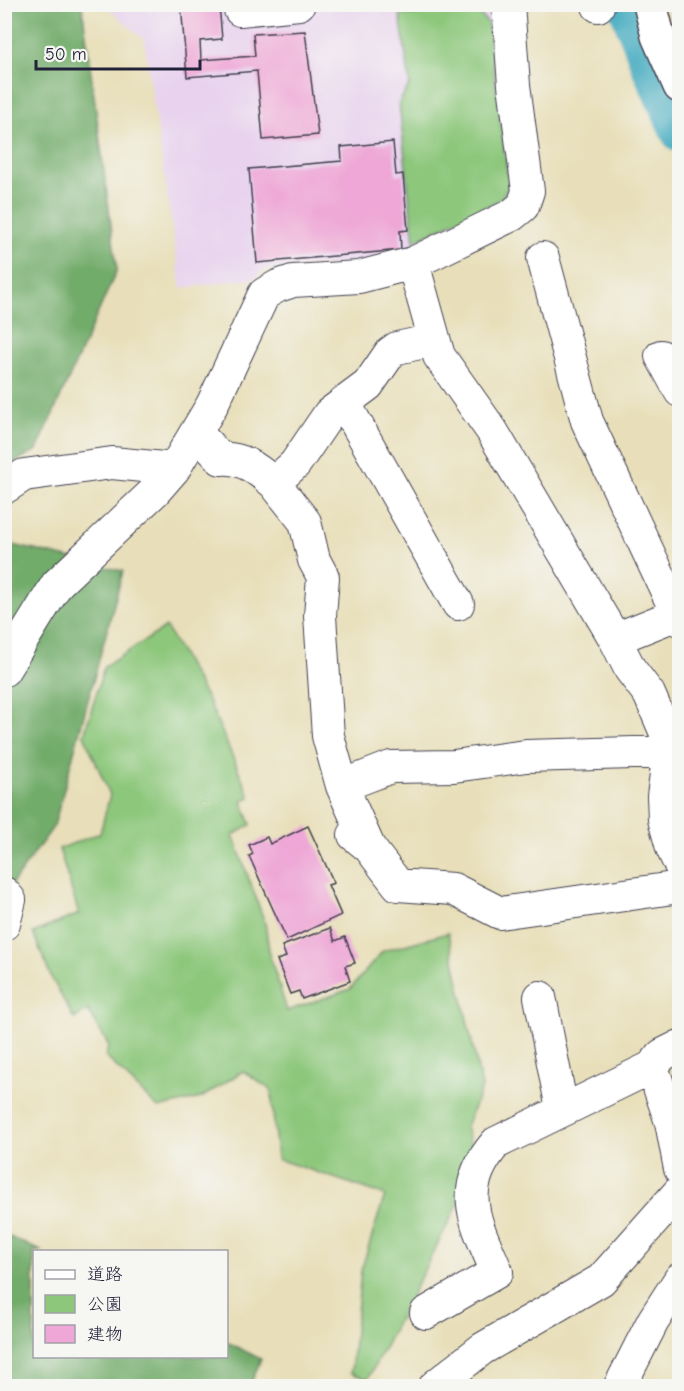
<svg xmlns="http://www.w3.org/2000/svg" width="684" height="1391" viewBox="0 0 684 1391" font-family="'Comic Neue','Klee One',sans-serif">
	<rect width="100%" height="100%" fill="#f6f6f2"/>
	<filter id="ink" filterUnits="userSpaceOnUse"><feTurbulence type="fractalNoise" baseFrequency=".0167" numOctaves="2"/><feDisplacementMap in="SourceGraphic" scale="12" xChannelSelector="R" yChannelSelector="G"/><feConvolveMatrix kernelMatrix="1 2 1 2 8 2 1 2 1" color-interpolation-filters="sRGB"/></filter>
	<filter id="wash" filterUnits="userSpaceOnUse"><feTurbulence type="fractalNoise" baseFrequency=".008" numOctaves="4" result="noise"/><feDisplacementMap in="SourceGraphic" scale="24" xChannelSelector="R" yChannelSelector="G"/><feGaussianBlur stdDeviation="1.35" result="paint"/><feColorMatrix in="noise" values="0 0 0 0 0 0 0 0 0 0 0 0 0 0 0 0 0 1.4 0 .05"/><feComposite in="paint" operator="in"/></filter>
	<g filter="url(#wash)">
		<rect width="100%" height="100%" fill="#e8dfba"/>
		<path fill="#e8d2ee" d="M104,5H476L492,18L515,187L514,199L396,261L263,270L256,278L181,288L144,39Z"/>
		<path fill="#8dc77b" stroke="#58745b" stroke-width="1.5" d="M474,8L488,23L509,186L500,200L414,241L399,103L410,84L400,15Z
			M166,627L209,702L250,797L242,801L251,825L233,835L265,923L270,957L287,1011L350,989L383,951L448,933L482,1088L466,1126L473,1154L466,1189L368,1379L351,1373L361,1271L385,1195L277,1159L271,1090L243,1071L201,1098L158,1108L105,1056L109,1046L88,1010L74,1019L51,977L33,933L79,914L59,849L100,833L110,795L84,735L104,667Z"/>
		<path fill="#72ac6b" stroke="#4a6753" stroke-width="1.5" d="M5,4L82,5L117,270L37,450L5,467Z
			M5,543L123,571L54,826L5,894Z
			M5,1235L41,1251L34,1252V1356H226L227,1342L261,1359L250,1386H5Z"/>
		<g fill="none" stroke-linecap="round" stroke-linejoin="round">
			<path stroke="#3ea8be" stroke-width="39" d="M627,4L652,70L680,132"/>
		</g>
		<g id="blocks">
			<path fill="#eea7d6" d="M181,4H219L222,39L200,41L201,60L255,56L253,34L305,31L318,135L263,140L257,71L187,77Z
				M393,142L396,175L403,174L408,230L400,231L401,250L257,263L249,169L342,161L341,147Z
				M308,826L334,883L328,885L341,915L287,940L249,856L253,854L249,845L267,837L270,844Z
				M330,928L335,941L345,937L355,963L345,966L350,981L302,999L299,991L290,994L277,960L286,957L282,946Z"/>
		</g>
	</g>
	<g filter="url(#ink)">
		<use href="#blocks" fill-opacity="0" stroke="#403e4e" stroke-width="1.5"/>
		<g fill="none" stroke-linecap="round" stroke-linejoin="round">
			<defs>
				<path id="minor" d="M598,4V6
					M240,10L299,4
					M543,258L587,421L680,620
					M413,263L439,356L492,431L615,639L630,669L649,694L665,731L669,752L663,796L664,819L672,848L680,865
					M661,356L680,391
					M344,402L458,604
					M196,432L221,459C243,457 258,470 274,483L295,464L329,414L368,385L390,353L397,348L434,340
					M274,483L305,522L314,560L323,577L320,616L328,736L342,786L369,847
					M4,488L24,475L112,463L174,469
					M615,639L680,613
					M4,670L57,584L154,492L174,469L212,405L264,294L278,286L293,281L359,277L413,263L512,215L523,206L528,191L514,85L508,4
					M342,786L391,767L454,766L526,756L669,752
					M354,835L369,847L398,885L453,889L500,913L680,887
					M4,893L10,900L4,924
					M540,997L562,1109
					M652,1067L671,1122L680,1169
					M426,1313L497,1272C476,1223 455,1190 496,1143L652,1067L662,1055L680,1046
					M435,1386L482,1349L601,1280L680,1191
					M620,1386L653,1321L680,1279"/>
				<path id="major" d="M650,4L658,36L680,86"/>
			</defs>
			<use href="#minor" stroke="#403e4e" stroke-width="34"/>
			<use href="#major" stroke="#403e4e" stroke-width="36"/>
			<use href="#minor" stroke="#fff" stroke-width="32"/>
			<use href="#major" stroke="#fff" stroke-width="33"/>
		</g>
	</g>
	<rect width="684" height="1391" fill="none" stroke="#f6f6f2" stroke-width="24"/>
	<rect x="33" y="1250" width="195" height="108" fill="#f6f6f2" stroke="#a1a1a9" stroke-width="1.5"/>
	<rect x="45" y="1270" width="30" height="9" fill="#ffffff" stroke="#a1a1a9" stroke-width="1.5"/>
	<text x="87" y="1280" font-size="18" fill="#22223b">道路</text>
	<rect x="45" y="1295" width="30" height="18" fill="#8dc77b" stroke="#a1a1a9" stroke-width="1.5"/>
	<text x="87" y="1310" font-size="18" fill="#22223b">公園</text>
	<rect x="45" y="1325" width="30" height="18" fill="#eea7d6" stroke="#a1a1a9" stroke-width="1.5"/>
	<text x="87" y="1340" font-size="18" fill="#22223b">建物</text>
	<path d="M36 60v9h164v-9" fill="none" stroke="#22223b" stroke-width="3"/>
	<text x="45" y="60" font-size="18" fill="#22223b" stroke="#f6f6f2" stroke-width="4.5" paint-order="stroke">50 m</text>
</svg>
